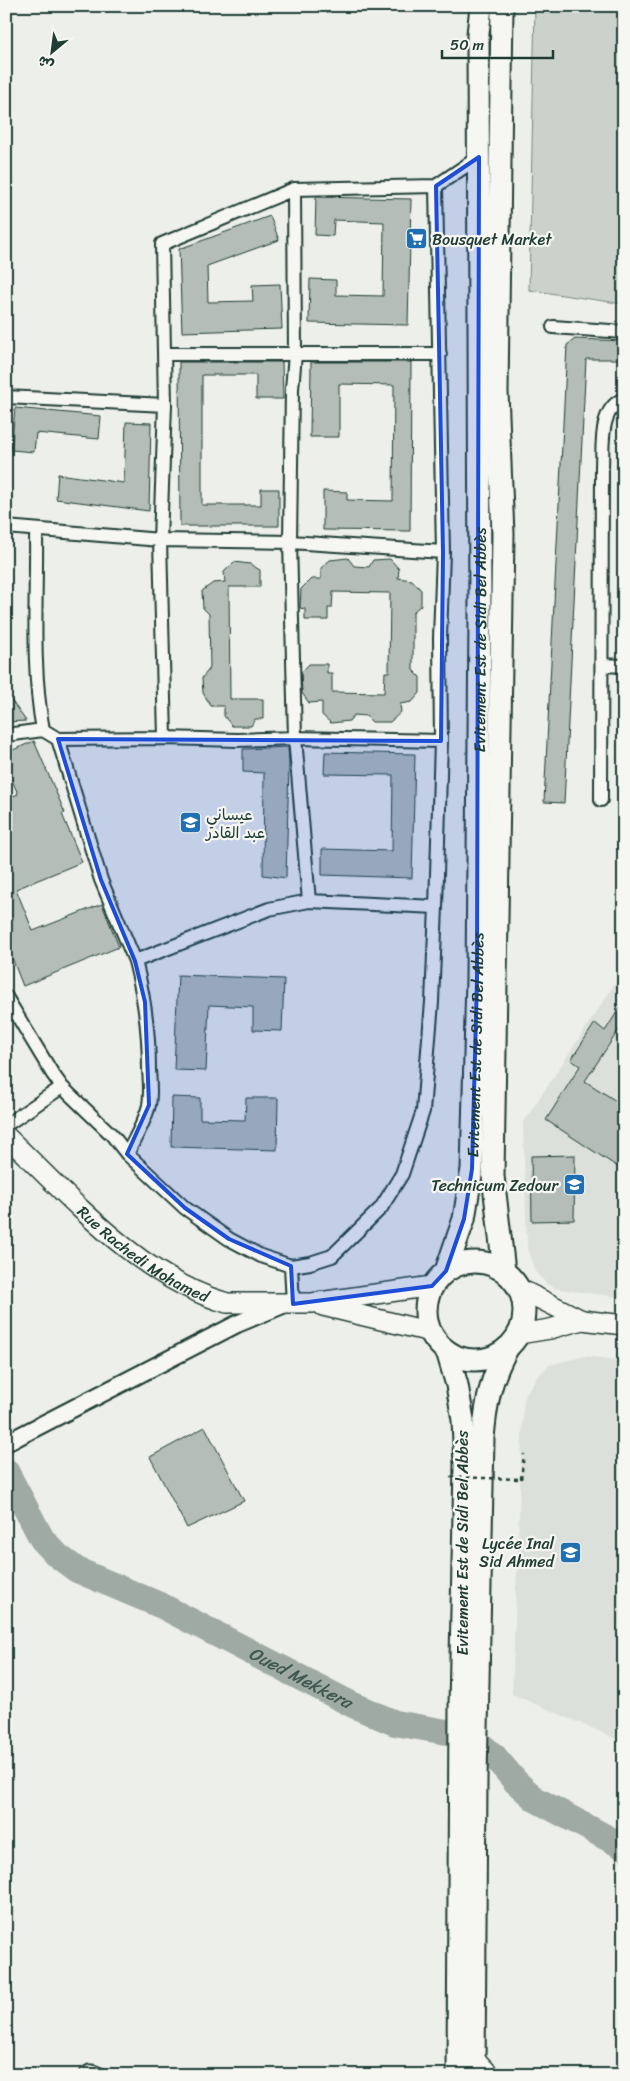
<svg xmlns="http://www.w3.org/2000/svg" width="630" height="2081" viewBox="0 0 630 2081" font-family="Sriracha,'Playpen Sans Arabic',sans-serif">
	<rect width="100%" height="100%" fill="#edefea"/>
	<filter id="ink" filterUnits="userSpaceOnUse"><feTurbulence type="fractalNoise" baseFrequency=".02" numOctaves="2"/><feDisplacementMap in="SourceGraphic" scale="10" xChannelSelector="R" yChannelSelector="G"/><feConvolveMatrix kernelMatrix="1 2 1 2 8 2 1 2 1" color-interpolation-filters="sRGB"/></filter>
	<g filter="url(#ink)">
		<path fill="#dce0db" d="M624,970V1298L558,1289L548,1285L535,1272L527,1248L523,1123Z
			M585,1356L624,1361V1742L512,1694L523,1410L525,1395L537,1377L549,1365Z"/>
		<path fill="#cbd2cc" stroke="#758880" d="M535,6H624V304L529,290Z"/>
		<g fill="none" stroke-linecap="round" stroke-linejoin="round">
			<path stroke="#9faaa4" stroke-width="26" id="s1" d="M6,1471L42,1539L58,1556L77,1570L162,1606L353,1705L395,1723L470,1736L494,1756L516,1782L535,1799L624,1847"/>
		</g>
		<path fill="#b4bdb8" stroke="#1f3d34" d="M316,197L411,199L408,325L309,323L310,279L336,280V295L383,296L384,222L334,220L333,236L315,235Z
			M270,216L279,240L207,266L208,302L253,301L252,285L280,284L282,329L182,332L179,249Z
			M575,339L624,341V359H586L564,803L544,802L567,345Z
			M179,362H282L283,399H256V375H202V505H261V489H279V526H180Z
			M311,362H411L410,531L323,530V491L347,492V500L393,501L394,385L339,384V437H310Z
			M15,408L101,416L99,439L36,433L34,452L11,450Z
			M126,422L151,423L149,511L56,499L58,474L124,483Z
			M348,558L354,566L369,567L373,560L390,559L399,569L398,578L412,580L421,590V605L413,612V670L420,677V693L412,702L400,704L401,712L390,722H372L366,716L354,715L349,721L331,723L322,715V702L309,703L302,693L301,673L309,664H327V673H332V692L384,693L385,672H389L390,593L333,592L332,608H328V620H305V609L300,608L301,589L311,579H321V568L330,560Z
			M234,562L250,564L260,570V587H229L230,699H263V719H255L251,726H232L224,716V706H211L203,693L202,678L210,668L209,614L203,608L202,591L213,583L225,582L224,572Z
			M6,693L26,721L6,722Z
			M34,741L65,813L62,814L82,862L16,889L33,931L102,904L119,947L23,986L6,943V799L18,794L6,766V753Z
			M288,747L289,764L286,878L263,875L264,773L243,772V749Z
			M325,752L415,754L412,878L322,875V849L392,851L393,775L324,774Z
			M178,975L284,979L282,1031L253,1030V1007L209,1005L206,1071L174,1070Z
			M624,1001V1022L585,1081L624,1106V1171L546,1120L580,1066L571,1060L595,1023L605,1031Z
			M172,1097L200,1098V1119L245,1120L246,1098H278L277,1150L171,1147Z
			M575,1155L574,1220L532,1221L531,1156Z
			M205,1427L244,1501L187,1528L150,1457Z"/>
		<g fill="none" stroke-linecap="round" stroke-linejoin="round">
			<defs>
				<path id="service" d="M82,2075C89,2063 98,2070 107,2075"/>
				<path id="minor" d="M436,186L479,157
					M553,327L624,332
					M165,354H440
					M6,397L165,405
					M6,527L160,540L290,542L292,389L295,354L294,189
					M36,531C37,598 31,664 43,730
					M602,665L624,666
					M6,735L43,730L58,739L165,738L160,540L165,405L162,244L294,189L436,186L443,552L440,638L441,741L436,907L432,1002L423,1111L402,1174L381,1208L332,1256L310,1263L291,1266L261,1256L229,1239L185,1208L127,1154L112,1135L62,1087L52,1073L6,997
					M165,738L237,740L295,738L441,741
					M58,739L101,880L135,961
					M601,800L602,467C603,445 599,408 624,399
					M309,901L436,907
					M6,1125L62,1087
					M127,1154C135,1138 145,1122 149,1105C151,1094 150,1082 149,1070C149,1031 145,999 135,961L269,909L309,901L295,738L290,542L443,552
					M291,1266L293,1304"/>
				<path id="tertiary" d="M6,1443L237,1324L285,1304"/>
				<g id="secondary">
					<path id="s2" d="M6,1136C70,1197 139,1278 227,1303H312L432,1286"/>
					<path d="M520,1289L582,1320"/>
					<path d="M323,1306L431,1332"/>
					<path d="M519,1334L550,1329L582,1320L624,1325"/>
					<path d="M474,2058L490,2075"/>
				</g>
				<g id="trunk">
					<path d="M502,6L497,392L503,534L493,1176L504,1271"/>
					<circle cx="475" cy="1311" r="49"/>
					<path id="s3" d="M446,1271L464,1219L472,1169L477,979L480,617L478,34L481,6"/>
					<path d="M447,1351L457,1385L463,1420L465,1465L460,1707L458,2075"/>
					<path d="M474,2075L476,1779L483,1438C486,1403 490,1379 508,1347"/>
				</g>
			</defs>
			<use href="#service" stroke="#1f3d34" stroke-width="10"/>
			<use href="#minor" stroke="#1f3d34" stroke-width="16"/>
			<use href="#tertiary" stroke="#1f3d34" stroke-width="20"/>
			<use href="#secondary" stroke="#1f3d34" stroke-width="22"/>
			<use href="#trunk" stroke="#1f3d34" stroke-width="25"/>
			<path stroke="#1f3d34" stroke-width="2.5" stroke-dasharray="4 4" stroke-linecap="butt" d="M521,1479L524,1454"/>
			<use href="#service" stroke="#f6f6f2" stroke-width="6"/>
			<use href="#minor" stroke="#f6f6f2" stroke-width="12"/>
			<use href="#tertiary" stroke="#f6f6f2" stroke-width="16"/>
			<use href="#secondary" stroke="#f6f6f2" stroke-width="19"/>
			<use href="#trunk" stroke="#f6f6f2" stroke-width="21"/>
			<path stroke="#1f3d34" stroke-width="2.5" stroke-dasharray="4 4" stroke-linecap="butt" d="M450,1477L521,1479"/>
		</g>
	</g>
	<path fill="#1d4ed8" fill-opacity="0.2" stroke="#1d4ed8" stroke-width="4" stroke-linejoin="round" d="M479,157L477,979L472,1169L464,1219L446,1271L432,1286L293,1304L291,1266L229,1239L185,1208L127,1154L149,1105L145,1002L135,961L101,880L58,739L441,741L443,552L436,186Z"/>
	<defs>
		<symbol id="supermarket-square" viewBox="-11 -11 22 22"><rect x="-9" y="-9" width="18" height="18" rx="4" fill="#1f6fb2" stroke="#f6f6f2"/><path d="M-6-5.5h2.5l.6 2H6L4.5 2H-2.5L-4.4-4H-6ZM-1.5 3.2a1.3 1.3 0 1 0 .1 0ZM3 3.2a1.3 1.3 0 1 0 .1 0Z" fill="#fff"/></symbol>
		<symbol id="school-square" viewBox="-11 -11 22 22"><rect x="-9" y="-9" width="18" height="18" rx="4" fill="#1f6fb2" stroke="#f6f6f2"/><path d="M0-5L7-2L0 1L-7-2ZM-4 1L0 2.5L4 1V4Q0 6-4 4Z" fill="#fff"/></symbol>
	</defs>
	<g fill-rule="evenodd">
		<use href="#supermarket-square" x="404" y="226" width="25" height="25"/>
		<use href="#school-square" x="178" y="810" width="25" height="25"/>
		<use href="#school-square" x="562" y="1172" width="25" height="25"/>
		<use href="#school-square" x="558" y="1540" width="25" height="25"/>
	</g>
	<g text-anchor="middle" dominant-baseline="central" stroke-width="4.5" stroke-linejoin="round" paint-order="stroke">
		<g font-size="16" fill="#1f3d34" stroke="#f6f6f2" text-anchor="start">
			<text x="432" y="239">Bousquet Market</text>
			<text x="206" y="814">عيساني<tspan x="206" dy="18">عبد القادر</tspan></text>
			<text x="558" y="1185" text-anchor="end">Technicum Zedour</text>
			<text x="554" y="1543" text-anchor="end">Lycée Inal<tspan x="554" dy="18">Sid Ahmed</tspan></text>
		</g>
		<g font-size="16" fill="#1f3d34" stroke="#f6f6f2">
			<text stroke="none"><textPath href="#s3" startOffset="635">Evitement Est de Sidi Bel Abbès</textPath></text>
			<text stroke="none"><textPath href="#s3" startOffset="230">Evitement Est de Sidi Bel Abbès</textPath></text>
			<text stroke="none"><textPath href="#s2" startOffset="182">Rue Rachedi Mohamed</textPath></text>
			<text transform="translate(462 1543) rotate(-90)">Evitement Est de Sidi Bel Abbès</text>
		</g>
		<g font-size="18" font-style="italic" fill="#3f5850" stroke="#f6f6f2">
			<text stroke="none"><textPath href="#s1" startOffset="372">Oued Mekkera</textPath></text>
		</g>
	</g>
	<rect width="630" height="2081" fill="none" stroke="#f6f6f2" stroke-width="25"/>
	<rect x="12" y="12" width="605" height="2056" fill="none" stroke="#1f3d34" stroke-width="2" filter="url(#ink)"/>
	<g transform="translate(52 52) rotate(209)" stroke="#f6f6f2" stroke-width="4" paint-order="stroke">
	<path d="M0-4L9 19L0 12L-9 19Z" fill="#1f3d34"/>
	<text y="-8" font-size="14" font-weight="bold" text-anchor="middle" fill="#1f3d34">ش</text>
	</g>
	<path d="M442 50v8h111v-8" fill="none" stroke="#1f3d34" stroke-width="2.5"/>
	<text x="450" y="50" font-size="15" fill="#1f3d34" stroke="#f6f6f2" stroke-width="4" paint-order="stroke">50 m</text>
</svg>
